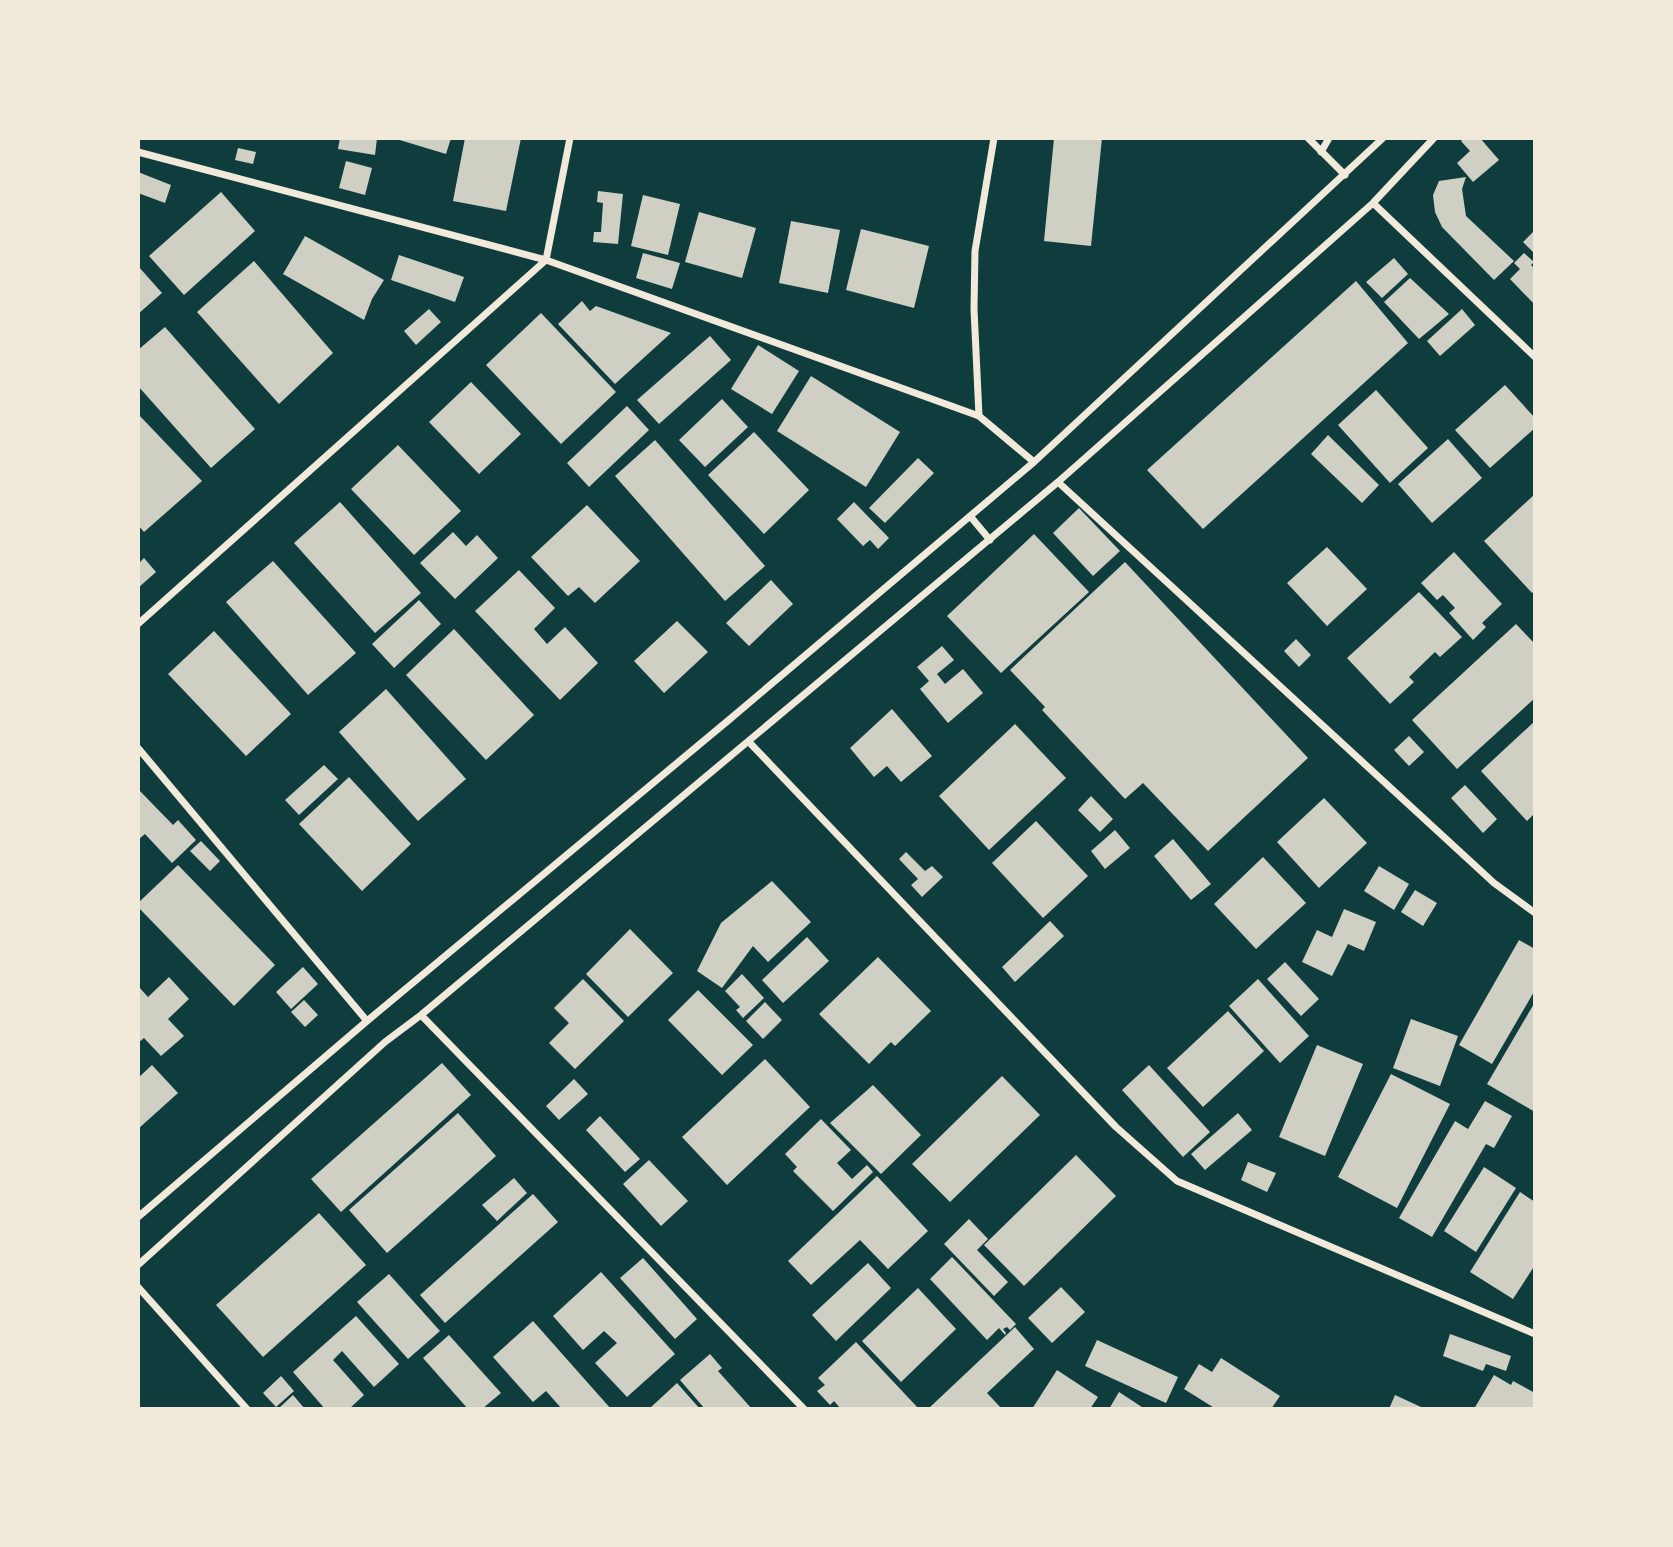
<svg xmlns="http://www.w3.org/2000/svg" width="1673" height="1547" viewBox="0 0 1673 1547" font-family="'Noto Sans',sans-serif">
	<rect width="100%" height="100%" fill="#0f3d3e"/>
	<path fill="#cfcfc3" d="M340,138H377L375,155L338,149Z
		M393,138H451L446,154Z
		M465,138H521L506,211L453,201Z
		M1054,138H1102L1091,246L1044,241Z
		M1464,138H1480L1499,160L1473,182L1457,163L1470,151L1461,141Z
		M238,148L256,152L253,164L235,160Z
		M346,161L372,168L365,195L339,188Z
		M138,172L171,185L165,203L138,193Z
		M1466,177L1462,189L1466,216L1514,261L1494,280L1442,227L1435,212L1433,195L1439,181Z
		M598,191L623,194L618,244L593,242L594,232H601L603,203L597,202Z
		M221,192L255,231L184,295L149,256Z
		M643,195L680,204L668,255L631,246Z
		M699,212L756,228L742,278L685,262Z
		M791,221L840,230L828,293L779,283Z
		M861,229L929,246L914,308L846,290Z
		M1535,230V254L1523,242Z
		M305,236L384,280L372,299L364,320L283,274Z
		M643,253L680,263L672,289L636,278Z
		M1524,253L1534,262L1531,265L1535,269V305L1510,279L1520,269L1514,263Z
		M399,255L464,277L455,302L391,280Z
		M1394,258L1408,274L1382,298L1366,282Z
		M254,261L333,353L279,404L197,312Z
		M138,266L162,293L138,314Z
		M1410,278L1449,314L1419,339L1384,302Z
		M1356,281L1408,343L1203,529L1147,470Z
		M582,301L590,311L596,306L671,333L615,384L558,324Z
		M429,309L441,322L416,345L404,331Z
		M1462,309L1475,325L1440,356L1427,341Z
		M541,313L616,392L561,444L486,365Z
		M165,327L255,429L211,468L138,386V350Z
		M710,336L731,360L659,424L637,400Z
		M758,345L799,371L772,414L731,389Z
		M811,376L900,432L866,487L777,431Z
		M471,382L521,434L479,474L429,422Z
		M1505,385L1535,418V428L1490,468L1455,430Z
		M1376,390L1428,448L1390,483L1338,425Z
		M722,399L748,427L705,467L679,440Z
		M627,406L649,430L589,487L567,463Z
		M138,414L202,481L144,532L138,525Z
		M754,432L809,490L764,534L708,475Z
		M1328,435L1379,485L1362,503L1311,454Z
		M1448,439L1482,478L1432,523L1398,484Z
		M655,440L765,566L725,601L615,476Z
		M398,445L461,511L414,555L351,489Z
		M918,458L934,473L885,523L869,508Z
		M1535,494V590L1532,593L1484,541Z
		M340,502L421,593L375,633L294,543Z
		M854,502L889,538L878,549L870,540L863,546L837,519Z
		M587,505L640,561L595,603L579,587L568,596L531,557Z
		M1079,508L1120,551L1093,576L1053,533Z
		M453,532L466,546L477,535L498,558L455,599L420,563Z
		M1034,534L1089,592L1001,673L947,616Z
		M1327,547L1367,589L1327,626L1287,583Z
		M1454,552L1502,604L1482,623L1486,627L1473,640L1449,613L1455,608L1443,595L1437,600L1421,583Z
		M144,558L156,572L138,588V564Z
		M273,561L356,653L308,695L226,602Z
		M1125,562L1308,758L1208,851L1143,783L1125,799L1042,710L1045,707L1010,670Z
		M519,570L555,608L534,629L547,644L565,627L598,663L560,700L475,611Z
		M771,580L793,604L749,646L726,623Z
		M1419,592L1462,637L1440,657L1435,652L1409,677L1414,682L1390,704L1347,658Z
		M419,600L441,624L394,668L372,644Z
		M677,621L708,652L664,693L634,661Z
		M1516,624L1535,644V698L1457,769L1412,720Z
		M454,629L534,715L486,760L406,675Z
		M214,631L291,714L246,756L168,674Z
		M1296,639L1311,655L1299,667L1284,651Z
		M942,646L954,660L937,674L945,684L963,669L983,693L948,723L920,689L929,681L917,667Z
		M386,689L466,779L418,821L339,732Z
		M892,709L932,756L901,782L887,766L874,777L850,748Z
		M1535,721V813L1527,821L1481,771Z
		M1015,724L1066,778L989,850L939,796Z
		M1409,736L1424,752L1409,766L1394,750Z
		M324,765L338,779L299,815L285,800Z
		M349,777L411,844L362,891L299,824Z
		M1465,785L1497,819L1483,833L1451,798Z
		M138,789L173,825L178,820L196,840L172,863L145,834L138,840Z
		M1091,796L1113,819L1100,832L1078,810Z
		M1324,798L1367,843L1319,888L1277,842Z
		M1036,821L1088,876L1043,918L992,863Z
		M1115,830L1130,848L1105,869L1091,851Z
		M1173,839L1211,884L1191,900L1154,856Z
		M201,841L220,861L210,871L190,851Z
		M906,852L925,871L932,866L943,877L922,897L911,885L918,879L899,859Z
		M1263,857L1306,903L1256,949L1214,904Z
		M178,865L275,965L234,1006L138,907V903Z
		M1379,866L1409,884L1394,910L1364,891Z
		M772,881L811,922L768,962L753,946L722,988L697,971L721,923Z
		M1415,890L1437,903L1423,926L1401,912Z
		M1344,909L1376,922L1364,951L1348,944L1332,976L1302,962L1317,930L1332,937Z
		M1050,921L1064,936L1015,982L1002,967Z
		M630,929L673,973L628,1017L586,974Z
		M807,937L829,961L783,1003L762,980Z
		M1519,940L1535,949V990L1492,1064L1459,1045Z
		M878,957L931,1011L895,1046L891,1042L869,1064L819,1014Z
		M1285,962L1319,999L1301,1016L1267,979Z
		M303,967L318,984L291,1009L276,992Z
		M742,974L764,998L743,1018L736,1010L740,1007L725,991Z
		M169,977L189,999L168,1019L184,1036L161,1056L144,1038L138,1043V986L148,997Z
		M583,979L624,1021L575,1069L549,1043L569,1023L554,1008Z
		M1258,979L1309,1036L1280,1063L1229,1006Z
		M698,990L753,1045L722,1075L668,1020Z
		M304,1000L318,1015L305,1027L291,1012Z
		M765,1002L782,1020L763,1039L746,1021Z
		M1535,1002V1112L1487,1084Z
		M1228,1011L1264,1051L1203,1107L1167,1068Z
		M1411,1019L1458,1036L1440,1086L1393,1068Z
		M1317,1045L1363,1064L1325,1156L1279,1137Z
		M765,1059L810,1107L727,1185L682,1137Z
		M442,1063L471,1095L341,1212L311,1179Z
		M152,1065L178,1093L138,1129V1078Z
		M1149,1065L1210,1132L1183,1157L1122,1090Z
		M1391,1074L1450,1104L1397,1208L1338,1177Z
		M1002,1076L1040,1115L950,1202L912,1164Z
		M574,1079L588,1094L559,1120L546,1106Z
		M873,1085L921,1135L881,1174L830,1123Z
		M1485,1101L1512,1116L1494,1148L1486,1144L1432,1237L1399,1218L1455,1121L1468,1129Z
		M458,1113L496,1156L387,1253L349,1210Z
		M1238,1113L1252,1130L1205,1170L1191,1154Z
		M600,1116L640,1159L625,1172L586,1130Z
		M821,1119L851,1150L837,1163L852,1179L867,1165L873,1172L833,1211L793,1171L797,1167L785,1154Z
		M1076,1155L1116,1196L1024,1286L984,1245Z
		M649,1160L688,1201L661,1226L623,1184Z
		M1248,1162L1276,1173L1267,1192L1241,1180Z
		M1484,1167L1516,1188L1476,1252L1444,1231Z
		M877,1176L928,1231L888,1269L860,1240L811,1285L788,1261Z
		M514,1178L527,1193L497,1221L482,1205Z
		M1520,1192L1535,1202V1265L1513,1299L1470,1272Z
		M533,1194L558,1222L445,1323L420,1295Z
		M319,1213L366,1265L263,1357L216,1305Z
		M969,1219L988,1239L977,1250L1008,1282L994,1296L944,1244Z
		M952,1257L1016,1324L1010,1330L1007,1327L1003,1329L1006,1333L1005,1335L999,1328L987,1340L930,1279Z
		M643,1258L697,1319L675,1339L620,1278Z
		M868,1263L891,1288L836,1341L812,1315Z
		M601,1272L675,1354L627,1397L595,1363L617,1343L604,1331L583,1350L553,1316Z
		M389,1274L440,1331L408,1359L357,1302Z
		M1061,1287L1085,1312L1052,1343L1028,1318Z
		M918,1288L956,1329L901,1382L862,1341Z
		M356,1316L399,1364L374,1387L342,1351L333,1360L364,1395L349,1409H325L293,1372Z
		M533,1321L611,1409H562L546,1391L533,1402L493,1357Z
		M1015,1327L1034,1349L987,1393L1002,1409H928Z
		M1450,1334L1511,1356L1506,1371L1486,1364L1483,1371L1443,1356Z
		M449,1335L501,1393L482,1409H468L423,1358Z
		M1097,1340L1178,1377L1166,1403L1085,1366Z
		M856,1342L919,1409H841L834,1401L830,1405L817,1391L825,1385L818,1378Z
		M710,1354L722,1368L718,1371L752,1409H705L680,1380Z
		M1221,1358L1280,1396L1271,1409H1216L1184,1389L1199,1364L1212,1372Z
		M1057,1370L1098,1397L1090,1409H1032Z
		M1494,1375L1511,1385L1513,1381L1535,1393V1409H1474Z
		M281,1376L294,1391L276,1407L263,1393Z
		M677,1383L700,1409H649Z
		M1119,1392L1145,1409H1109Z
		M293,1395L305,1409H278Z
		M1395,1395L1421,1407L1420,1409H1389Z"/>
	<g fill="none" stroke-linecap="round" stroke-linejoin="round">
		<path stroke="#f1e9da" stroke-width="7" d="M1308,138L1345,175
			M138,152L546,260L979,416L1034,462
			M1321,152L1329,138
			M1373,203L1535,357
			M979,416L974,309L975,251L994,138
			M1058,482L1494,883L1535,913
			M970,516L990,540
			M138,624L546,260L570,138
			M749,742L1116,1127L1177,1181L1535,1334
			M138,748L367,1021
			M421,1015L804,1409
			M138,1217L367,1021L730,719L1034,462L1383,138
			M138,1265L385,1042L421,1015L1058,482L1373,203L1434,138
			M138,1287L247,1409"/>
	</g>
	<rect width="1673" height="1547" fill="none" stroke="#f1e9da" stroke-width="280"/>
</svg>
